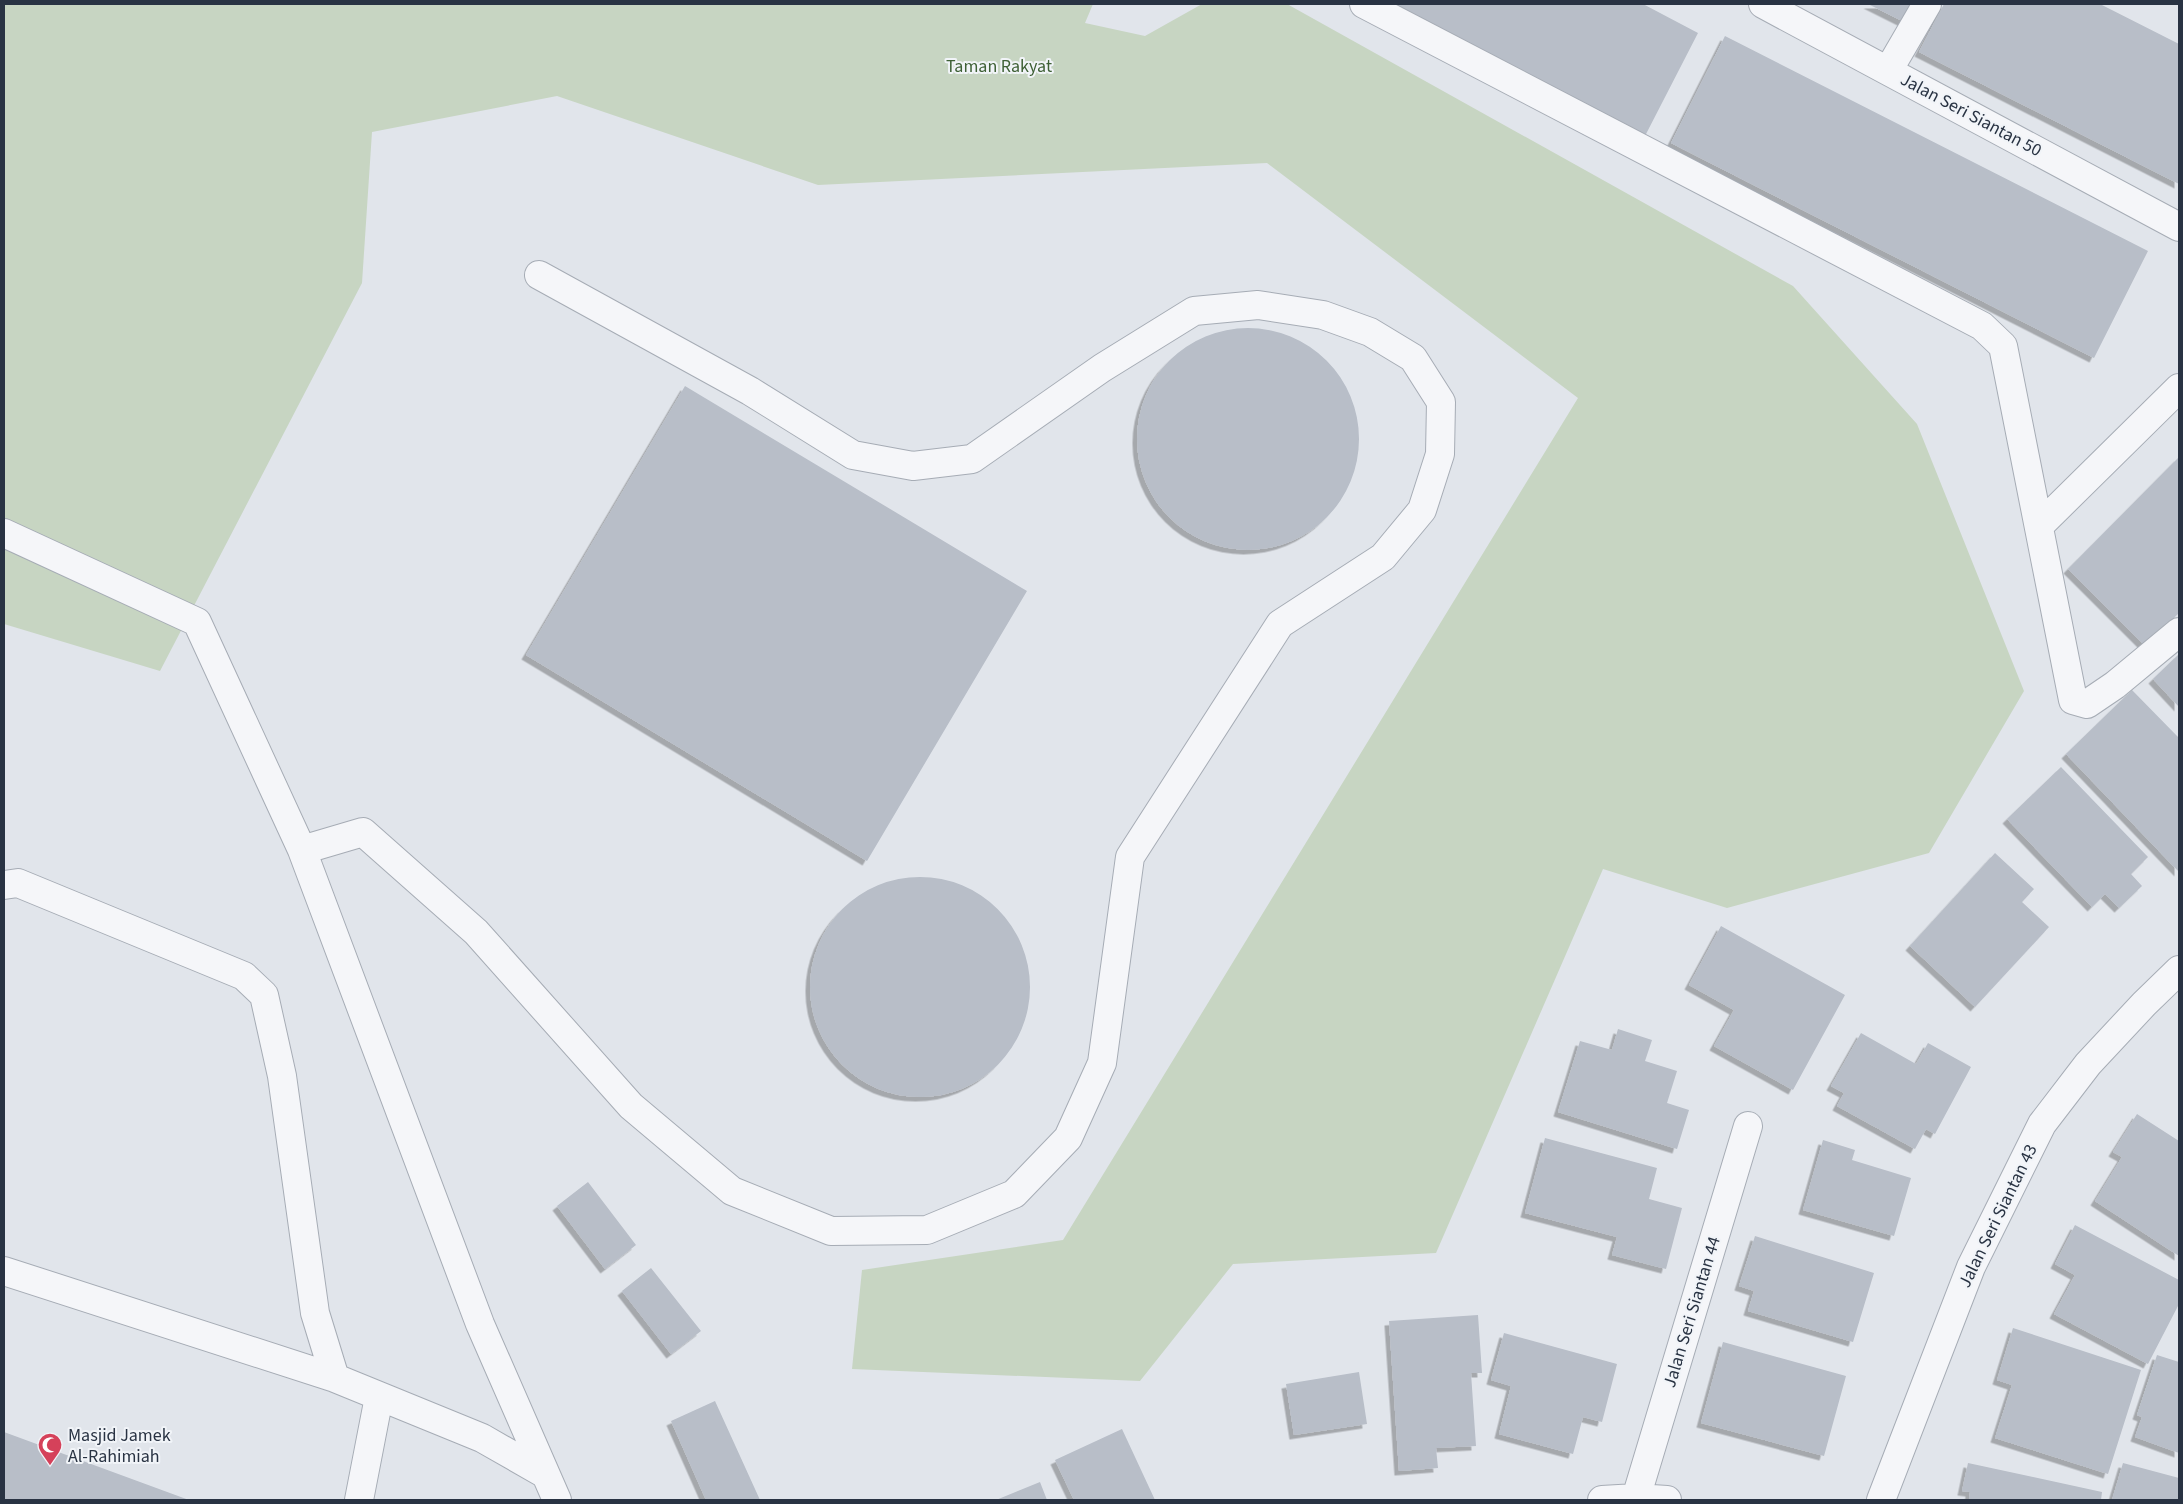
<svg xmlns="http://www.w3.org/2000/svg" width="2183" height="1504" viewBox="0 0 2183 1504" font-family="'Source Sans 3',sans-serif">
	<defs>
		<filter id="shadow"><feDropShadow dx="-4.5" dy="4.5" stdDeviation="0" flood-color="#0004"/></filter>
	</defs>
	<rect width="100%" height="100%" fill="#e1e5eb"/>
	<path fill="#c7d5c2" d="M4,4H1093L1085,23L1145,36L1202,4H1287L1793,286L1917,424L2024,691L1929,853L1727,908L1603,869L1436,1253L1233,1264L1140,1381L852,1369L862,1270L1063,1240L1578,398L1267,163L818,185L557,96L372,132L362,283L160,671L4,624Z"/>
	<path fill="#b8bec8" filter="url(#shadow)" d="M1394,4H1643L1698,33L1645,136Z
		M1868,4H1913L1904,22Z
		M1944,4H2100L2179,44V184L1919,52Z
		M1725,36L2148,251L2094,358L1671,143Z
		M1137 439a111 111 0 1 1 222 0a111 111 0 1 1-222 0Z
		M685,386L1027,591L867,861L526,655Z
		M2179,457V613L2145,646L2068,569Z
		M2179,654V707L2153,679Z
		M2132,690L2179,738V872L2066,754Z
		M2061,767L2148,857L2131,874L2142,886L2119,908L2105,894L2092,907L2007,819Z
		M1995,853L2034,889L2022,902L2049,927L1975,1007L1910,946Z
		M810 987a110 110 0 1 1 220 0a110 110 0 1 1-220 0Z
		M1721,926L1845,995L1793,1090L1714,1046L1734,1010L1689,985Z
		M1618,1029L1652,1040L1645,1061L1677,1071L1667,1103L1689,1110L1677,1149L1558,1112L1580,1041L1612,1050Z
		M1861,1033L1916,1064L1928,1043L1971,1067L1935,1134L1926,1129L1915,1149L1837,1106L1844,1093L1831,1086Z
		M2137,1114L2179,1141V1256L2095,1201L2122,1157L2113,1152Z
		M1545,1138L1657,1168L1649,1199L1682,1208L1666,1269L1612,1255L1617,1237L1525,1213Z
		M1823,1140L1855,1150L1852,1160L1911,1178L1894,1236L1803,1210Z
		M588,1182L636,1245L605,1269L557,1206Z
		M2075,1225L2179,1280V1304L2148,1364L2054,1314L2075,1275L2055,1264Z
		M1755,1236L1874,1273L1853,1342L1748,1311L1754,1291L1739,1286Z
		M651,1268L701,1331L671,1354L622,1291Z
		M1478,1315L1482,1373H1471L1476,1446L1436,1448L1438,1468L1399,1471L1389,1321Z
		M2013,1328L2141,1370L2108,1474L1995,1438L2012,1385L1997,1380Z
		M1504,1333L1617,1364L1602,1422L1583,1417L1573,1454L1499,1434L1511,1386L1491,1380Z
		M1723,1342L1846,1376L1824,1456L1701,1423Z
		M2157,1355L2179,1362V1453L2135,1437L2142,1417L2137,1415Z
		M1359,1372L1367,1424L1294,1435L1286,1384Z
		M715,1401L760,1500H706L671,1421Z
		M1122,1429L1155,1500H1074L1055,1460Z
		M4,1432L189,1500H4Z
		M1968,1463L2102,1492L2101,1500H1969L1970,1492L1962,1491Z
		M2123,1463L2179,1478V1500H2112Z
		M1040,1482L1047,1500H996Z"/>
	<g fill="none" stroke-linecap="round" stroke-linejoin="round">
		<defs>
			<path id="minor" d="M1364,4L1982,326L2003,346L2073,700L2087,704L2115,685L2179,632
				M1763,4L2179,227
				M1888,71L1927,4
				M2039,526L2179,388
				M4,533L197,622L302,850L480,1324L557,1500
				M302,850L363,832L476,932L631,1106L732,1191L831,1231L927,1230L1014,1194L1068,1138L1102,1063L1130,857L1280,624L1383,557L1422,510L1440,454L1441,402L1413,358L1370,332L1323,315L1258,305L1194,311L1102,368L972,459L913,466L853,455L750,391L539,275
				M4,885L18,883L244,976L264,995L282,1076L315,1313L335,1378L482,1438L545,1474
				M4,1271L335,1378
				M1636,1498L1748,1126
				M359,1500L379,1397
				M1602,1500L1636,1498L1667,1500
				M1881,1500L1971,1267L2042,1124L2088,1064L2144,1004L2179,970"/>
		</defs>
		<use href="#minor" stroke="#a6acb5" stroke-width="30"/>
		<use href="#minor" stroke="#f5f6f9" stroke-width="28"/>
	</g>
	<defs>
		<symbol id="mosque-pin" viewBox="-11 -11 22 30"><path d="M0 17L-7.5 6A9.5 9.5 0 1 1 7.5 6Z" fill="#d5415a" stroke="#f1f4f8"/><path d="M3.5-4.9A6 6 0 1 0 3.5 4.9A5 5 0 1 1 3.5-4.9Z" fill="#fff"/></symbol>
	</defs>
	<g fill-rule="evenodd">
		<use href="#mosque-pin" x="36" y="1431" width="28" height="38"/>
	</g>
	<g text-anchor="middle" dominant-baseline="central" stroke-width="4" stroke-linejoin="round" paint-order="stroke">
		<g font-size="18" fill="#3e6035" stroke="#f1f4f8">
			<text x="999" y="66">Taman Rakyat</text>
		</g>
		<g font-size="18" fill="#293343" stroke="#f1f4f8">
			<text transform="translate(1971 115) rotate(28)">Jalan Seri Siantan 50</text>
			<text transform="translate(1998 1216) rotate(-64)">Jalan Seri Siantan 43</text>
			<text transform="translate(1692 1312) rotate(-73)">Jalan Seri Siantan 44</text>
		</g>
		<g font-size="18" fill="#293343" stroke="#f1f4f8" text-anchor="start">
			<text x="68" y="1435">Masjid Jamek<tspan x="68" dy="21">Al-Rahimiah</tspan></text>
		</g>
	</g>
	<rect width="2183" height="1504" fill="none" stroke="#293343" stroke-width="10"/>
</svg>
